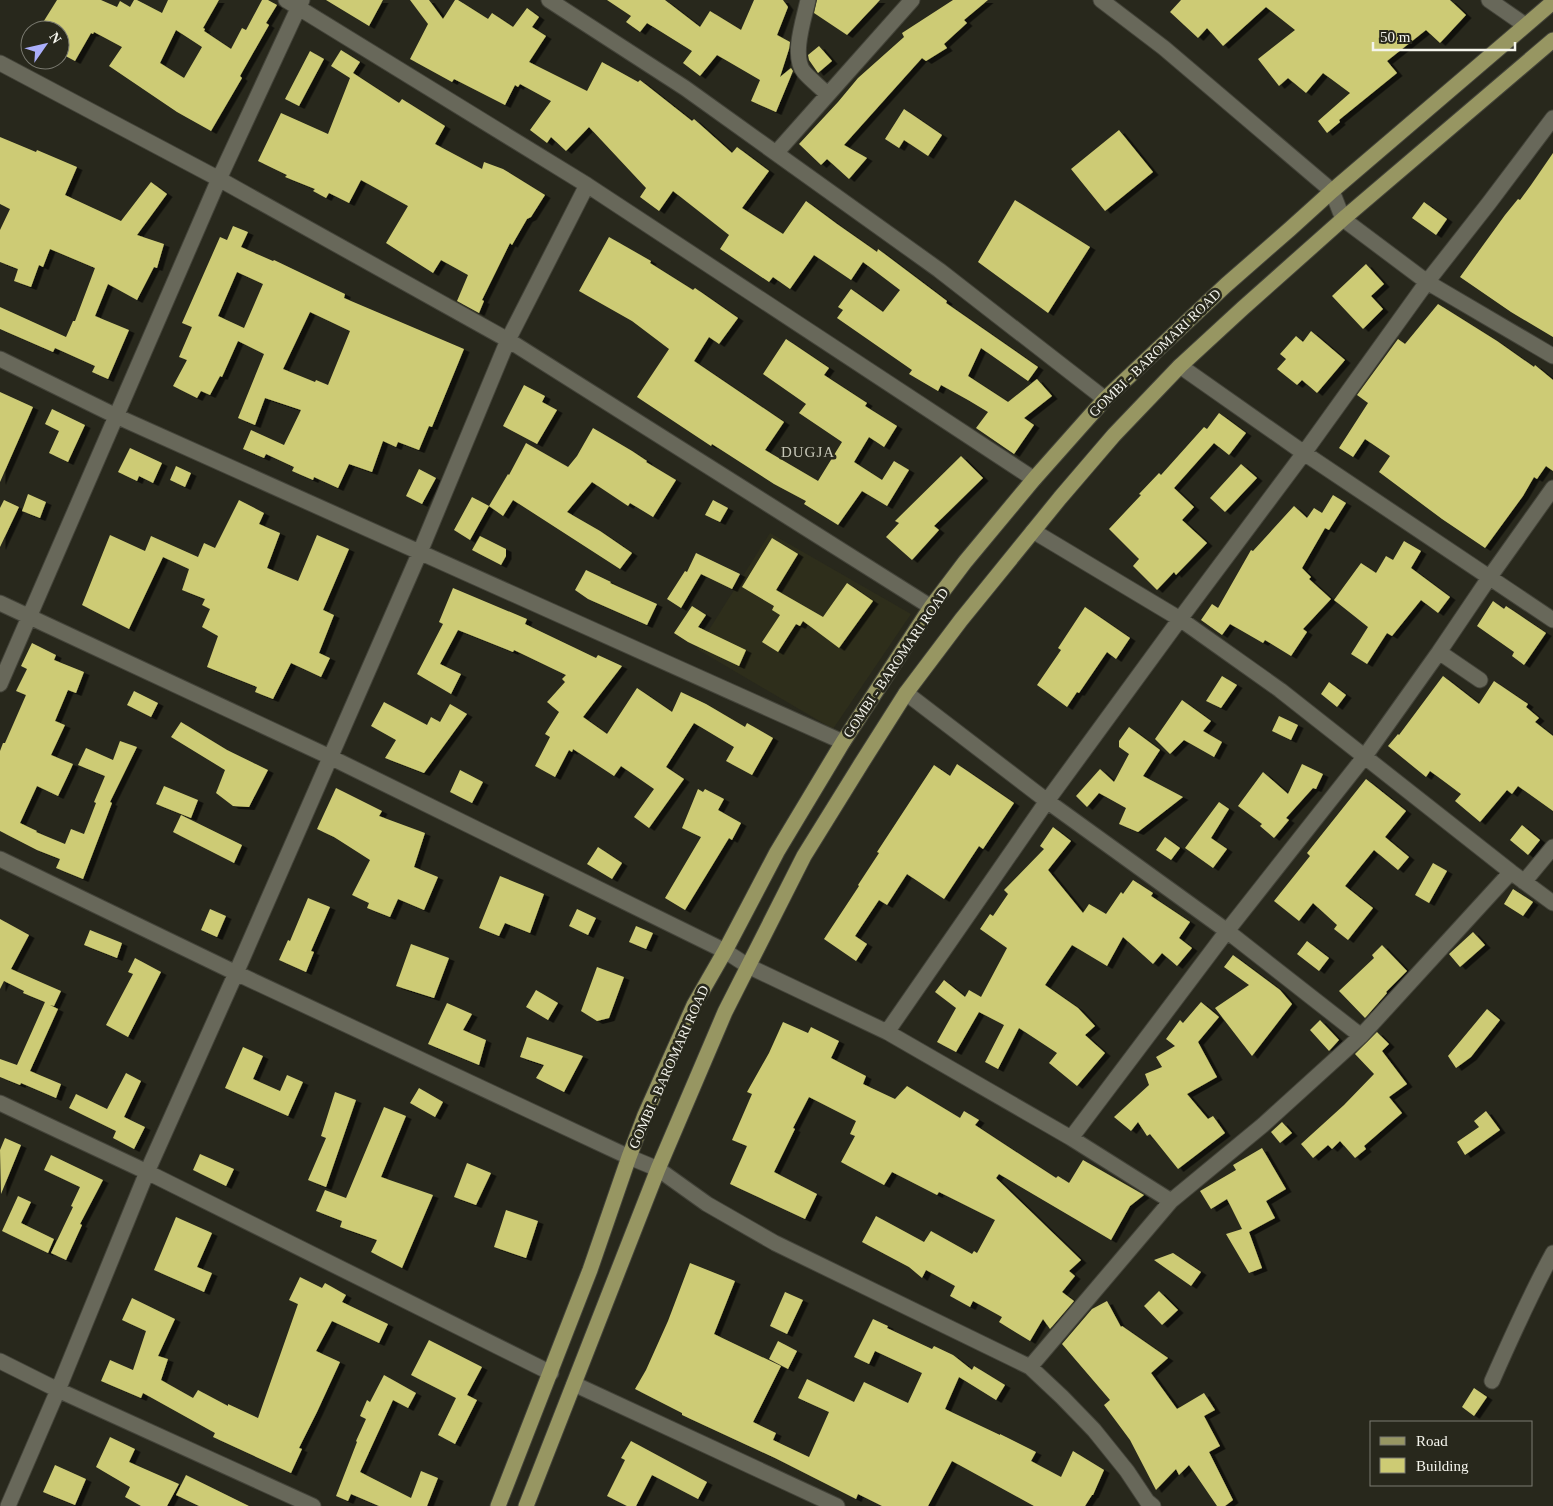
<svg xmlns="http://www.w3.org/2000/svg" width="1553" height="1506" viewBox="0 0 1553 1506" font-family="Georgia,serif">
	<defs>
		<filter id="shadow"><feDropShadow dx="5.5" dy="3" stdDeviation="0" flood-color="#0009"/></filter>
	</defs>
	<rect width="100%" height="100%" fill="#28281c"/>
	<path fill="#2e2e1b" d="M770,533L911,614L833,729L697,649Z"/>
	<path fill="#cdcb74" fill-rule="evenodd" filter="url(#shadow)" d="M57,0H101L117,7L120,1L130,7L134,0H137L162,13L168,0H219L203,28L205,29L204,31L231,49L242,28L246,30L262,0H268L277,5L266,23L269,25L240,76L242,78L211,131L177,112L109,66L122,47L94,32L93,34L91,33L75,61L60,53V30H52L42,24ZM176,30L202,47L184,78L160,63Z
		M326,0H383L369,26Z
		M410,0H429L443,19L455,0H458L488,19L492,13L513,27L527,8L539,17L532,27L546,36L529,62L587,91L602,62L638,82L640,80L692,121L694,119L732,153L737,147L769,171L742,208L783,234L806,201L837,224L877,252L878,249L947,301L946,303L1038,367L1028,381L981,348L968,376L1008,402L1037,379L1052,396L1024,418L1034,425L1014,454L976,428L988,412L968,400L941,385L938,391L909,374L912,370L837,318L843,310L838,307L851,289L883,312L900,290L863,262L851,280L814,255L790,289L773,277L769,282L720,249L729,235L673,191L659,211L640,197L646,188L589,127L566,151L551,137L547,143L530,130L551,101L520,84L518,87L515,85L505,105L454,79L452,82L410,59L428,24Z
		M607,0H665L700,27L710,11L741,30L754,0H783L788,7L777,35L790,42L789,49L780,77L791,68L793,71L776,112L751,101L760,80L717,55L700,76L683,63L692,51L647,23L640,32L626,22L631,16Z
		M817,0H880L847,35L814,13Z
		M953,0H988L964,20L967,23L944,44L947,48L926,61L922,58L844,145L867,158L849,179L827,159L821,165L799,144L838,102L858,78L904,37L902,33Z
		M1181,0H1450L1466,15L1440,43L1426,30L1387,61L1397,73L1339,120L1340,122L1327,133L1318,121L1350,93L1323,73L1306,93L1288,78L1279,86L1258,59L1295,30L1266,7L1223,46L1207,28L1198,38L1170,12Z
		M819,46L832,61L818,73L809,60L808,55Z
		M341,50L360,62L353,73L399,103L402,99L445,126L435,144L482,169L484,162L503,169L545,195L531,217L527,219L512,245L510,243L482,300L484,301L479,313L457,301L468,275L441,260L433,273L386,243L408,206L361,180L349,203L329,193L326,198L313,191L315,189L285,177L287,175L258,161L281,113L328,134L350,78L331,66Z
		M310,51L324,59L299,106L285,99Z
		M904,109L942,135L928,156L904,140L899,148L885,139Z
		M1119,130L1153,172L1105,211L1071,169Z
		M0,137L36,152L37,150L77,167L65,195L121,221L151,182L167,194L137,235L164,244L157,268L154,267L137,300L108,284L95,316L129,330L108,379L92,372L95,366L55,348L53,352L0,329V307L66,337L73,321H75L95,268L50,249L43,267L39,265L31,287L14,281L18,269L0,262V230L10,209L0,204Z
		M1553,153V337L1511,312L1460,277L1505,215L1518,199L1520,200L1531,185Z
		M1015,200L1090,247L1048,313L978,262Z
		M1424,202L1447,219L1436,235L1412,218Z
		M233,226L248,232L241,247L273,261L274,260L345,294L344,298L464,349L432,427L429,426L419,450L398,442L396,447L383,441L372,472L349,464L338,488L314,477L313,480L292,471L294,467L266,454L264,458L243,449L251,430L284,445L301,410L265,398L255,425L238,418L264,354L238,341L222,377L220,376L210,395L201,391L197,398L173,386L187,360L179,357L192,327L182,323L220,237L227,240ZM237,272L263,284L244,328L218,316ZM310,312L350,331L328,385L316,380L315,382L283,369Z
		M609,237L651,261L650,263L693,290L695,288L738,318L719,344L709,337L694,361L784,422L765,450L818,481L842,442L799,413L806,404L763,374L786,339L829,368L824,375L867,403L865,406L897,426L884,447L869,437L854,462L882,480L894,461L909,470L887,506L862,491L838,525L804,504L806,501L774,484L712,444L711,446L637,397L669,349L632,321L579,291Z
		M1366,264L1384,284L1371,296L1383,309L1363,329L1332,296Z
		M1438,304L1497,341L1534,367L1535,365L1553,380V471L1546,466L1537,479L1534,477L1523,496L1485,548L1442,519L1379,472L1390,456L1365,439L1353,457L1339,448L1368,403L1357,395L1398,339L1405,344Z
		M1311,331L1345,360L1317,393L1302,380L1297,385L1277,369L1286,359L1280,354L1296,336L1303,342Z
		M524,385L545,396L542,402L557,410L537,444L503,426Z
		M0,392L33,407L0,482Z
		M52,409L85,425L68,462L49,453L59,431L45,424Z
		M1219,413L1246,433L1229,455L1214,443L1174,488L1194,507L1182,520L1207,543L1176,575L1174,572L1157,590L1133,566L1139,559L1109,529L1141,495L1139,494L1159,473L1161,475L1204,427L1207,429Z
		M593,428L632,451L647,461L646,462L676,480L653,517L630,503L628,506L592,482L567,512L600,531L632,553L620,569L513,500L503,516L489,506L508,474L509,475L526,443L568,467L577,456Z
		M130,448L162,463L153,483L139,476L137,481L118,472Z
		M961,456L983,478L934,526L939,530L912,560L886,537L899,523L895,521Z
		M1241,464L1257,478L1225,512L1210,498Z
		M176,466L191,473L185,487L170,480Z
		M419,469L436,478L422,504L406,496Z
		M28,494L46,502L40,518L22,511Z
		M1333,495L1346,503L1329,530L1325,528L1302,568L1311,577L1309,579L1331,599L1303,629L1307,632L1291,656L1265,640L1263,643L1230,624L1222,635L1201,620L1212,604L1218,608L1251,550L1253,551L1294,506L1307,518L1314,508L1322,513Z
		M472,497L489,506L470,540L454,530Z
		M4,500L19,507L0,547V508Z
		M239,500L264,513L259,524L280,533L267,568L298,581L317,535L349,549L323,610L334,615L319,653L330,658L321,677L291,663L273,699L255,692L257,687L207,667L218,636L202,627L210,609L202,605L205,599L182,590L189,569L163,557L129,629L82,605L110,535L145,551L151,536L198,557L204,543L215,548Z
		M713,500L728,508L720,522L705,515Z
		M480,536L506,549V556L501,565L472,550Z
		M772,538L798,554L776,590L823,617L847,583L873,601L839,648L803,621L800,626L796,624L778,652L762,642L780,615L772,610L774,606L742,587Z
		M1404,541L1421,551L1411,568L1450,597L1438,613L1421,600L1392,636L1387,633L1367,664L1351,654L1368,627L1334,600L1361,563L1376,573L1386,556L1393,560Z
		M696,553L740,574L732,589L701,574L681,608L667,599L685,571L687,572Z
		M586,570L611,582L610,583L657,604L647,625L588,599L575,590Z
		M453,588L527,619L525,624L596,658L598,655L622,666L583,717L607,734L637,688L672,712L681,692L706,704L745,727L747,723L773,738L752,775L726,761L734,747L694,723L666,767L684,779L649,828L634,817L654,789L621,766L614,776L573,749L572,752L569,750L555,777L535,766L550,737L545,734L559,712L547,702L565,682L562,679L566,675L514,650L513,652L458,630L440,664L461,674L451,694L417,674L443,624L439,622Z
		M1493,601L1504,609L1506,606L1546,633L1524,665L1512,656L1514,652L1477,626Z
		M692,606L706,615L698,627L746,650L739,666L688,642L674,633Z
		M1085,607L1130,638L1116,659L1107,652L1079,693L1077,692L1067,707L1037,685L1061,650L1058,648Z
		M32,643L56,655L54,660L84,672L76,693L68,690L55,721L65,725L51,755L73,764L69,773L58,796L37,786L20,823L37,831L36,832L65,844L71,829L84,834L96,803L94,802L105,776L78,765L86,748L113,760L120,741L137,747L110,802L112,803L83,879L56,868L60,859L37,850L0,831V751L3,743H5L26,695L16,691L27,669L21,666Z
		M1222,676L1237,685L1221,708L1206,701Z
		M1443,676L1479,704L1494,681L1528,704L1526,707L1539,718L1535,722L1553,736V811L1518,786L1512,794L1507,790L1480,822L1455,801L1461,794L1430,771L1426,777L1388,746L1398,734L1399,735Z
		M1329,682L1346,695L1337,707L1321,694Z
		M134,691L158,703L151,717L127,705Z
		M1182,700L1211,721L1203,731L1222,742L1214,757L1184,740L1170,754L1155,739Z
		M384,702L427,725L431,717L440,722L450,704L467,714L424,773L385,758L396,740L371,726Z
		M1279,716L1298,725L1291,740L1272,731Z
		M181,722L227,750L268,770L249,807L233,806L216,793L225,770L171,737Z
		M1129,727L1160,750L1143,776L1183,797L1138,832L1119,824L1126,808L1099,793L1087,807L1076,796L1100,769L1114,782L1129,754L1119,747V741Z
		M957,764L1014,803L983,849L979,846L944,899L907,874L887,905L879,900L855,936L867,944L856,961L824,939L859,886L858,885L879,853L877,852L934,765L950,776Z
		M1302,764L1323,774L1316,789L1313,788L1286,818L1289,820L1274,838L1260,826L1262,824L1238,806L1263,772L1288,794Z
		M460,770L483,782L472,803L450,792Z
		M1366,779L1406,811L1385,837L1409,857L1398,870L1374,850L1345,886L1373,908L1348,940L1334,929L1337,925L1313,903L1299,921L1274,901L1310,856L1307,853Z
		M164,786L198,800L191,818L156,804Z
		M336,788L382,811L379,816L425,833L414,867L438,877L424,910L398,899L390,917L367,908L369,903L352,895L370,860L334,837L317,829Z
		M698,789L703,792L705,789L724,799L718,810L741,823L732,840L729,838L685,910L665,898L701,837L682,828Z
		M1219,802L1229,809L1211,838L1227,849L1213,868L1185,848Z
		M181,815L242,845L234,863L173,832Z
		M1522,825L1540,840L1528,855L1510,840Z
		M1053,827L1071,841L1048,870L1083,913L1089,904L1106,914L1121,892L1123,894L1133,880L1153,893L1151,896L1190,922L1179,938L1192,948L1177,966L1162,953L1153,964L1123,937L1107,966L1072,945L1045,985L1078,1008L1095,1026L1085,1035L1105,1053L1077,1086L1049,1063L1057,1053L1019,1028L998,1069L985,1062L1004,1025L979,1012L956,1052L937,1042L956,1008L935,992L944,980L965,997L969,990L981,997L1007,948L980,929L990,914L993,916L1008,894L1004,890L1044,849L1040,846Z
		M1165,837L1180,848L1171,860L1156,850Z
		M598,847L622,863L612,879L587,864Z
		M1433,863L1447,871L1429,903L1415,895Z
		M500,876L544,894L530,933L505,923L499,936L479,928Z
		M1513,889L1533,902L1523,916L1504,904Z
		M308,898L330,907L311,951L314,952L306,972L279,960L288,940L290,941Z
		M210,909L226,916L217,937L201,930Z
		M577,909L596,918L588,935L569,926Z
		M0,919L29,935L11,969L61,991L54,1006L50,1005L58,1009L30,1071L61,1084L56,1098L21,1083L20,1085L0,1077V1059L17,1065L45,1002L23,993L24,991L4,981L0,989Z
		M636,926L653,933L646,949L629,942Z
		M90,930L122,943L117,958L84,945Z
		M1473,932L1485,945L1460,967L1449,954Z
		M1307,941L1329,958L1319,971L1297,954Z
		M411,944L449,958L434,998L396,986Z
		M1382,945L1407,971L1386,992L1387,993L1365,1018L1339,991L1374,958L1372,955Z
		M1233,955L1280,990L1292,1004L1252,1056L1215,1008L1249,985L1224,967Z
		M135,958L161,972L128,1037L106,1025L133,974L128,972Z
		M597,967L624,977L609,1018L597,1021L581,1011Z
		M536,990L558,1003L548,1020L526,1007Z
		M1201,1002L1219,1017L1198,1042L1217,1077L1187,1094L1208,1119L1213,1116L1225,1133L1178,1169L1150,1134L1147,1136L1138,1122L1131,1131L1114,1117L1149,1085L1145,1074L1162,1067L1156,1057L1175,1046L1166,1039L1180,1020L1183,1023Z
		M447,1003L472,1014L463,1030L486,1040L479,1065L428,1044Z
		M1487,1009L1500,1020L1471,1057L1456,1068L1448,1056Z
		M1320,1020L1339,1040L1329,1051L1310,1030Z
		M783,1022L808,1033L811,1027L839,1041L831,1058L866,1076L863,1084L895,1099L907,1086L960,1118L964,1111L979,1120L975,1125L1056,1178L1058,1176L1069,1183L1083,1160L1144,1195L1130,1206L1111,1240L999,1174L996,1178L1081,1260L1069,1271L1075,1276L1062,1292L1074,1301L1050,1329L1043,1319L1030,1341L999,1322L1002,1317L973,1301L970,1307L950,1296L955,1286L926,1270L922,1278L909,1267L862,1242L876,1216L924,1242L931,1231L972,1254L974,1251L977,1253L995,1220L939,1192L937,1195L892,1172L884,1185L841,1162L855,1136L850,1134L856,1121L809,1097L793,1128L795,1129L774,1172L817,1194L805,1219L730,1184L747,1146L732,1140L752,1094L747,1092L769,1053Z
		M1377,1032L1389,1044L1382,1051L1407,1084L1389,1097L1402,1113L1364,1146L1366,1149L1355,1158L1340,1141L1332,1149L1328,1145L1313,1158L1301,1144L1344,1105L1374,1074L1355,1054Z
		M527,1037L583,1056L564,1092L536,1078L544,1065L520,1057Z
		M243,1047L263,1056L253,1079L280,1091L287,1075L303,1082L288,1116L225,1088Z
		M126,1073L141,1081L124,1117L145,1127L134,1149L113,1138L116,1131L69,1108L76,1094L107,1109Z
		M419,1088L443,1102L435,1117L410,1103Z
		M335,1092L356,1100L326,1187L308,1180L326,1138L321,1136Z
		M384,1107L406,1116L381,1177L433,1195L402,1268L371,1252L377,1240L340,1227L342,1221L316,1211L325,1190L346,1198Z
		M1486,1111L1500,1130L1465,1155L1457,1142L1479,1127L1474,1121Z
		M1282,1122L1292,1133L1280,1143L1271,1132Z
		M5,1138L21,1145L1,1194L0,1150Z
		M1262,1148L1286,1189L1266,1201L1275,1218L1249,1232L1262,1268L1249,1273L1226,1234L1242,1229L1227,1199L1211,1209L1200,1191L1236,1170L1233,1165Z
		M200,1154L234,1169L226,1186L193,1170Z
		M51,1155L103,1180L80,1224L82,1225L66,1260L51,1253L73,1207L71,1206L80,1187L44,1170Z
		M467,1163L491,1173L476,1205L454,1197Z
		M18,1196L31,1202L21,1223L54,1239L48,1253L2,1231Z
		M506,1210L538,1221L526,1258L494,1247Z
		M176,1217L212,1233L197,1267L212,1273L204,1292L154,1270Z
		M1173,1253L1201,1272L1191,1286L1154,1260Z
		M690,1263L735,1281L714,1334L781,1366L753,1422L776,1433L773,1440L809,1457L829,1412L798,1398L807,1379L854,1402L864,1382L908,1403L922,1373L875,1351L869,1364L854,1357L873,1319L888,1326L887,1328L932,1349L934,1346L953,1355L972,1370L974,1366L1005,1385L996,1400L959,1377L945,1409L1000,1435V1434L1036,1452L1031,1461L1061,1477L1073,1451L1104,1470L1093,1495H1092L1085,1506H1034L952,1461L928,1506H882L858,1494L856,1499L775,1458L682,1415V1413L635,1389L646,1370L668,1321Z
		M300,1277L322,1288L325,1283L346,1295L342,1302L388,1324L379,1343L332,1321L316,1351L340,1362L317,1412L299,1448L302,1449L291,1473L213,1437L215,1433L143,1393L141,1398L101,1381L110,1360L133,1370L146,1331L122,1320L132,1298L175,1319L158,1356L168,1359L161,1380L193,1398L198,1390L228,1406V1404L258,1418L298,1304L289,1300Z
		M1159,1291L1178,1310L1162,1325L1144,1306Z
		M785,1292L803,1300L787,1334L770,1326Z
		M1107,1301L1121,1327L1122,1326L1168,1358L1151,1373L1177,1409L1204,1393L1215,1410L1204,1416L1220,1446L1209,1452L1233,1500L1225,1506H1217L1189,1465L1179,1475L1176,1469L1156,1490L1130,1440L1104,1405L1110,1400L1062,1344L1092,1309Z
		M429,1340L482,1367L467,1395L477,1400L455,1444L438,1435L456,1398L411,1375Z
		M778,1341L797,1351L788,1369L769,1359Z
		M384,1375L416,1393L408,1408L393,1400L360,1472L411,1498L421,1471L438,1478L427,1506H379L351,1494L348,1501L336,1496L357,1442L356,1441L366,1419L360,1416L367,1400L370,1402Z
		M1474,1388L1487,1397L1474,1416L1462,1407Z
		M110,1437L135,1449L129,1462L179,1484L167,1506H141L125,1497L130,1487L96,1467Z
		M631,1441L707,1482L698,1499L652,1475L636,1506H627L607,1496L625,1460L621,1458Z
		M55,1465L86,1479L75,1505L43,1492Z
		M186,1475L249,1506H199L176,1495Z"/>
	<g fill="none" stroke-linecap="round" stroke-linejoin="round">
		<defs>
			<path id="minor" d="M286,0L587,185L1034,479
				M549,0L685,88L939,270L1105,399
				M808,0C804,19 791,56 804,72C811,80 820,87 827,94
				M1101,0L1164,48L1332,191L1343,219L1427,282L1553,356
				M1489,0L1525,25
				M0,63L219,179L508,340L931,607
				M776,153L912,0
				M0,359L116,416L843,742
				M1180,366L1304,453L1553,620
				M1033,531L1180,619L1280,690L1511,872L1553,903
				M0,603L330,757L725,951L748,966L887,1032L1071,1138L1171,1201
				M1480,680L1439,652L1489,578L1553,488
				M0,684L219,179L302,0
				M906,693L1047,801L1227,931L1361,1036
				M0,859L236,973L629,1157L658,1169L707,1204L775,1243L1030,1367L1062,1397L1094,1430L1127,1471L1147,1501L1153,1506
				M1524,882L1553,847
				M887,1032L1047,801L1180,619L1304,453L1427,282L1489,203L1553,118
				M0,1103L147,1172L551,1373
				M1071,1138L1227,931L1365,756L1439,652
				M0,1361L58,1390L313,1506
				M1030,1367L1171,1201L1263,1125L1361,1036L1511,872
				M1492,1381C1511,1338 1530,1295 1553,1253
				M574,1384L837,1506
				M8,1506L58,1390L147,1172L236,973L420,552L508,340L587,185"/>
			<path id="major" d="M498,1506L590,1270L629,1157L645,1115L694,1005L725,951L777,852L843,742L931,607L965,562L1034,479L1105,399L1226,285L1290,229L1332,191L1553,2
				M526,1506L658,1169L725,1012L804,856L861,764L906,693L961,620L1060,498L1114,435L1180,366L1243,308L1343,219L1553,40"/>
		</defs>
		<use href="#minor" stroke="#434339" stroke-width="17"/>
		<use href="#major" stroke="#434339" stroke-width="17"/>
		<use href="#minor" stroke="#68685a" stroke-width="15"/>
		<use href="#major" stroke="#979662" stroke-width="15"/>
	</g>
	<g text-anchor="middle" dominant-baseline="central" stroke-width="5" stroke-linejoin="round" paint-order="stroke">
		<g font-size="14" fill="#f5f5ed" stroke="#28281c">
			<text transform="translate(1155 353) rotate(-44)">GOMBI - BAROMARI ROAD</text>
			<text transform="translate(896 663) rotate(-56)">GOMBI - BAROMARI ROAD</text>
			<text transform="translate(669 1067) rotate(-66)">GOMBI - BAROMARI ROAD</text>
		</g>
		<g font-size="15" letter-spacing="1" fill="#c7c7b8" stroke="#28281c">
			<text x="808" y="452">DUGJA</text>
		</g>
	</g>
	<rect x="1370" y="1421" width="162" height="65" fill="#28281c" stroke="#7a7a70"/>
	<rect x="1380" y="1437" width="25" height="8" fill="#979662" stroke="#7a7a70"/>
	<text x="1416" y="1446" font-size="15" fill="#f5f5ed">Road</text>
	<rect x="1380" y="1458" width="25" height="15" fill="#cdcb74" stroke="#7a7a70"/>
	<text x="1416" y="1471" font-size="15" fill="#f5f5ed">Building</text>
	<g transform="translate(45 45) rotate(56)"><circle r="24" fill="#28281c" stroke="#7a7a70"/>
	<path d="M0-4L9 19L0 12L-9 19Z" fill="#abaffb"/>
	<text y="-8" font-size="14" font-weight="bold" text-anchor="middle" fill="#f5f5ed">N</text>
	</g>
	<path d="M1373 42v8h142v-8" fill="none" stroke="#f5f5ed" stroke-width="2.5"/>
	<text x="1380" y="42" font-size="15" fill="#f5f5ed" stroke="#28281c" stroke-width="4" paint-order="stroke">50 m</text>
</svg>
